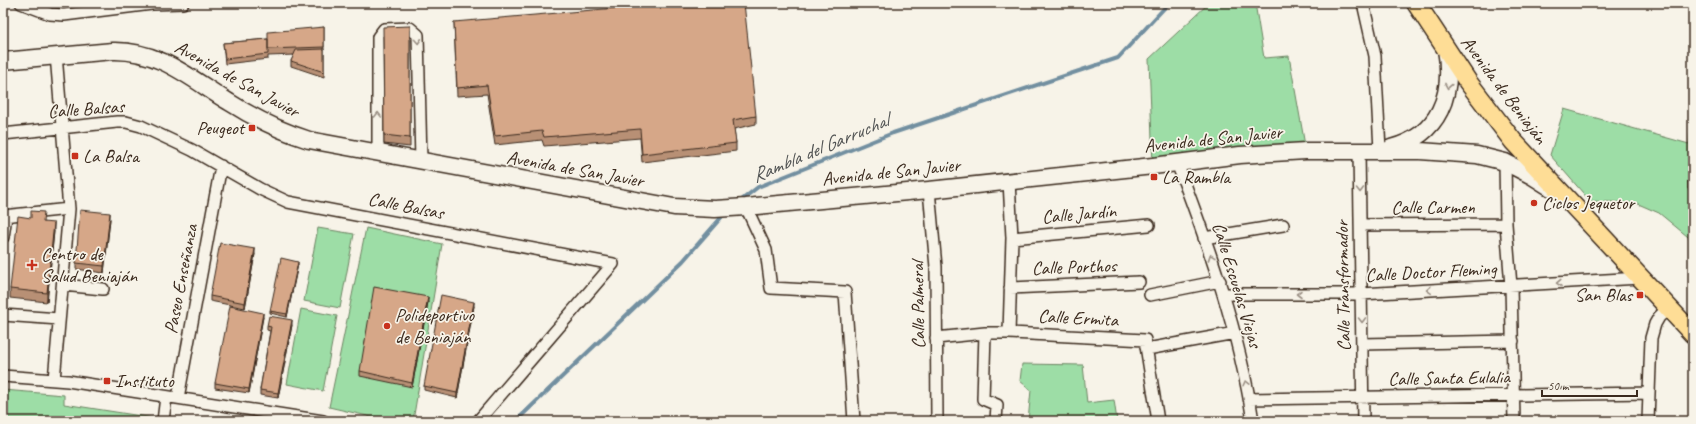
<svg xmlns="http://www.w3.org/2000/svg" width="1696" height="424" viewBox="0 0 1696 424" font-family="Caveat,sans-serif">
	<rect width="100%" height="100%" fill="#f7f3e8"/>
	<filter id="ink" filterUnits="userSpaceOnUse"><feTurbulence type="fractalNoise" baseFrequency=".025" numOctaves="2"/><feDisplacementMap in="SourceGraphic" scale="8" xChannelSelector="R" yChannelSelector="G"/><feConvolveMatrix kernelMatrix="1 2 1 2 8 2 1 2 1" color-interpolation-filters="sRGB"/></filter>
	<g filter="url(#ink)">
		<path fill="#9ddda6" stroke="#6c8462" d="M1209,3H1255L1264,58L1289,56L1306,151L1153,166L1149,59Z
			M1564,109L1689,144L1693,113V241L1659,213L1636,203L1590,201L1550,155Z
			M318,228L354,234L340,308L304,301Z
			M366,228L442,244L413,421H389L329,407Z
			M301,309L337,316L323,391L287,384Z
			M1022,364L1083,365L1087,403L1114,400L1117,421H1028L1031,390L1020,381Z
			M3,390L64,395V404L154,418L153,421H3Z"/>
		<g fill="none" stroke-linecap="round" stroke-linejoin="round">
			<path stroke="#728fa0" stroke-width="4" d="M739,202L758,187L893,133L1118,58L1169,3
				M516,421L683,261L726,212"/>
			<defs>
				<path id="street" d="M21,3L50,14L64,15L152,4L183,3
					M1363,3L1375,56L1380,150
					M3,134L117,122H126L141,126L192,150L260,189L288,202L613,264L478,421
					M1359,151L1363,421
					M378,154V37L384,29L410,28L418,35L421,161
					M1505,162L1506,224L1511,286L1514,421
					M1177,163C1209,247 1239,331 1253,421
					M929,190L936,267L937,421
					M746,207L766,250L771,288L845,292L854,421
					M3,216L69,209
					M1360,225L1506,224
					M3,237L6,216
					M1012,238L1149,225
					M1204,238L1283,225
					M63,285L103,289
					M1010,288L1139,282
					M1224,294H1361L1640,278
					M1150,295L1220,281
					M3,315L59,319
					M1009,333L1145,340L1158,421
					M936,338L985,333
					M1362,344L1513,341
					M1147,349L1235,333
					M3,376L68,381L323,421
					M54,380L69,209L56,55
					M178,398L221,166
					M1249,399L1649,393
					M163,421L166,397
					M996,421L997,405L983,399L985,333H1009L1012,238L1009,181
					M1648,421L1651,338L1655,324L1659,317L1668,308"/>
				<path id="secondary" d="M3,61L113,51C160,50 191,79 229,102C254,118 280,131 309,140L674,207L715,209L746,207L929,190L1153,166L1240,155L1306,151H1420L1477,155L1505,162L1532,176L1551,188
					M1391,148C1440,135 1454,94 1446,49"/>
				<path id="primary" d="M1416,3L1468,82L1513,141L1693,334"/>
			</defs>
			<use href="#street" stroke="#3b2a1e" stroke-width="14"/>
			<use href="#secondary" stroke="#3b2a1e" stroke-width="19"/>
			<use href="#primary" stroke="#3b2a1e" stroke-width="21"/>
			<use href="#street" stroke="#f7f3e8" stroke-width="11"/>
			<use href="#secondary" stroke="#f7f3e8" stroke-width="16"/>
			<use href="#primary" stroke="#fedd96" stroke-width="18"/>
		</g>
		<path fill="#b89075" stroke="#3b2a1e" d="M454,22L756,116V124L734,129L736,143V151L642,162L640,138L544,146L542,140L495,145L487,94L457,96Z
			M410,26V147L384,144L383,36Z
			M324,27V77L291,66V61L294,55L268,56V59L225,64L223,43L268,39Z
			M1693,166V191L1688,189V182Z
			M110,219L104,273L76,269V263Z
			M44,222L54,231L47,302L10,298V289Z
			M255,254L245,308L210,301V296Z
			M298,264L287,317L270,313V311Z
			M428,302L412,387L360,376V371Z
			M474,306L457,398L424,390V386Z
			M263,317L249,393L215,388V383Z
			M292,325L278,398L260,395V390L270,331L267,330V326Z"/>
		<path fill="#96755f" stroke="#3b2a1e" d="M110,213V219L104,273V266Z
			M54,223V231L47,302V293Z
			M255,249V254L245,308V303Z
			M298,262V264L287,317V314Z
			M428,297V302L412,387V383Z
			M474,302V306L457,398V393Z
			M263,313V317L249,393V389Z
			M292,320V325L278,398V393Z"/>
		<path fill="#d6a788" stroke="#3b2a1e" d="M674,3H744L756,116L733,120L736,143L642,154L640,129L544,137L542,131L495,136L487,85L457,88L454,22Z
			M410,26V138L384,135L383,27Z
			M324,27V47L268,49V32Z
			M268,39V54L225,59L223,43Z
			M324,49V72L291,61L296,50Z
			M1693,166V184L1688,182Z
			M80,210L110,213L104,266L76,263Z
			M31,211L44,212L43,222L54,223L47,293L10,289L18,216L31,218Z
			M220,243L255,249L245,303L210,296Z
			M281,258L298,262L287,314L270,311Z
			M374,287L428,297L412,383L360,371Z
			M441,295L474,302L457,393L424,386Z
			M230,306L263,313L249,389L215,383Z
			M269,316L292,320L278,393L260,390L271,327L267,326Z"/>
		<defs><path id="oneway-chevron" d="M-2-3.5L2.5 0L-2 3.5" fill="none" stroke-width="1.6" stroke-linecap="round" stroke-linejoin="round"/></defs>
		<g stroke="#998e83">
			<use href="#oneway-chevron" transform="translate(418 41) rotate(86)"/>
			<use href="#oneway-chevron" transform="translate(1448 86) rotate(100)"/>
			<use href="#oneway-chevron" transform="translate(378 115) rotate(-90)"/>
			<use href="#oneway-chevron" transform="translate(1360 190) rotate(89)"/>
			<use href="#oneway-chevron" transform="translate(1211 257) rotate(-110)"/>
			<use href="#oneway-chevron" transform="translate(1559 283) rotate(177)"/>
			<use href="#oneway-chevron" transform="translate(1429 290) rotate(176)"/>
			<use href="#oneway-chevron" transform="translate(1299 294) rotate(-180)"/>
			<use href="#oneway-chevron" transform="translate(1362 320) rotate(89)"/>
			<use href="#oneway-chevron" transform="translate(1246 383) rotate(-103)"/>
		</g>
	</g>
	<g fill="#c8321e" stroke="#f7f3e8" stroke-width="1.5">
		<rect x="248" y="124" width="8" height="8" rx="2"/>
		<rect x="71" y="152" width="8" height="8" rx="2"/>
		<rect x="1150" y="173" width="8" height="8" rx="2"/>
		<circle cx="1534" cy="203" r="4"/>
		<path d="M30 259h4v4h4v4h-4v4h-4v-4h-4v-4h4z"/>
		<rect x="1636" y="291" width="8" height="8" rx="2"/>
		<circle cx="387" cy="326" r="4"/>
		<rect x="103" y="377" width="8" height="8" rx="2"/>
	</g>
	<g text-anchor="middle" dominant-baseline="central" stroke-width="3.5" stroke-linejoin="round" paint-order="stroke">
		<g font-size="19" fill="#3b2a1e" stroke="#f7f3e8">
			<text transform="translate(237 79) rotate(29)">Avenida de San Javier</text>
			<text transform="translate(1504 90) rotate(53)">Avenida de Beniaján</text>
			<text transform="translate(86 109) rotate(-4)">Calle Balsas</text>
			<text transform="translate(1213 139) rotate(-6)">Avenida de San Javier</text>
			<text transform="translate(575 169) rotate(10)">Avenida de San Javier</text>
			<text transform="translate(891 172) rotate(-6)">Avenida de San Javier</text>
			<text transform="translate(406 206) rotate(11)">Calle Balsas</text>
			<text x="1433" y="207">Calle Carmen</text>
			<text transform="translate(1079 214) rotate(-5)">Calle Jardín</text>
			<text transform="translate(1074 267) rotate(-2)">Calle Porthos</text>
			<text transform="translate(1431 272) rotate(-3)">Calle Doctor Fleming</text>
			<text transform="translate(181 279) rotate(-79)">Paseo Enseñanza</text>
			<text transform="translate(1237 285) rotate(73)">Calle Escuelas Viejas</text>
			<text transform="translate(1343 286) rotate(-91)">Calle Transformador</text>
			<text transform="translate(918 305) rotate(-91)">Calle Palmeral</text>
			<text transform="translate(1078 318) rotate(3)">Calle Ermita</text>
			<text transform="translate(1449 378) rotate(-1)">Calle Santa Eulalia</text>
		</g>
		<g font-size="19" fill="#3b2a1e" stroke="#f7f3e8" text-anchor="start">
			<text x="244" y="128" text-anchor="end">Peugeot</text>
			<text x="83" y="156">La Balsa</text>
			<text x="1162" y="177">La Rambla</text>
			<text x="1542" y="203">Ciclos Jequetor</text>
			<text x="41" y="254">Centro de<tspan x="41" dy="22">Salud Beniaján</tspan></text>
			<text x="1632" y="295" text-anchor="end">San Blas</text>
			<text x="395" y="315">Polideportivo<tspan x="395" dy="22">de Beniaján</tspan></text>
			<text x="115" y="381">Instituto</text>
		</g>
		<g font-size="20" font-style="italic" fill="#525454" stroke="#f7f3e8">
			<text transform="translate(820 148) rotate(-23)">Rambla del Garruchal</text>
		</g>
	</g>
	<rect width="1696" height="424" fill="none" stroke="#f7f3e8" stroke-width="16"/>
	<rect x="8" y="8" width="1680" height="408" fill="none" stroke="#3b2a1e" stroke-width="1.5" filter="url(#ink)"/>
	<path d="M1542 390v6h95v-6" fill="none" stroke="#3b2a1e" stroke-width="2"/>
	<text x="1548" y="390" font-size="12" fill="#3b2a1e" stroke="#f7f3e8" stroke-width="3" paint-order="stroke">50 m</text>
</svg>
